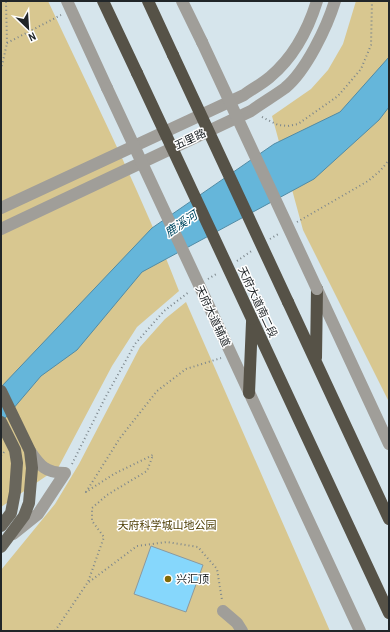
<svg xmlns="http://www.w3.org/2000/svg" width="390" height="632" viewBox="0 0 390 632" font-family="'Archivo Narrow','Noto Sans SC',sans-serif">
	<rect width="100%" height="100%" fill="#d6e5ec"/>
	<path fill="#d8c790" d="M1,1H48C93,97 141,193 179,291L137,327L112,366L58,468L1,507Z
		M356,1H389V402L303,230L272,116L311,89L328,70L343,44Z
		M186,302L330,631H1V570L55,504L79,464L140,347L165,319Z"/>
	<path fill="#65b6da" stroke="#518ba5" d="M389,57V107L379,120L314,179L142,272L77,350L41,376L1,423V387L152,228L274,144L340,112Z"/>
	<path fill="#86d7fc" stroke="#8b999f" d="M151,546L203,565L186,612L134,594Z"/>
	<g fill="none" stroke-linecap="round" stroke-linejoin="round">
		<path stroke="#7d878c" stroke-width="2" stroke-dasharray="1 3" stroke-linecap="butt" d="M7,43L61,15
			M1,70L7,43L6,1
			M262,117L278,125L288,126L298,124L338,96L361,69L371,45L372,1
			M297,222L368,181L380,171L389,160
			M270,239L280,233
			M237,261L253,250
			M208,279L218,273
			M1,456L4,452
			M72,464L104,400L135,344L164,311L189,292
			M89,582L137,546L167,542L198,547L217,569L222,600
			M55,631L88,582L104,537L92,521V508L107,495L147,471L153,455L114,474L86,492L120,438L157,391L186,369L221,358"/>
		<path stroke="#a09e99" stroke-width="12" d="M67,1L107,88
			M182,1L202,42
			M1,208L244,95C252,89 262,84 270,77C294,57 308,30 317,1
			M1,229L251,111C262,103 274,96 285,88C306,71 327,27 335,1
			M317,289L389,444
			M221,332L360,631
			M30,451C40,466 46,473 65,473
			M13,534L38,514L65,473
			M223,611L237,623L242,631"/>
		<path stroke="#69665c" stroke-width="12" d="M1,391L30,451L32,468L29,503L24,516L1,547
			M1,422L15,450L17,463L15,492L11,513L1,526"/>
		<path stroke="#565247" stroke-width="12" d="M103,1L137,73
			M148,1L173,55
			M288,302L389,519
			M252,319L389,613
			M316,358L317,289
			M249,393L252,322"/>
		<path stroke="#a09e99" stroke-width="12" d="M202,42L317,289
			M107,88L221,332"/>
		<path stroke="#565247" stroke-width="12" d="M173,55L288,302
			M137,73L252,319"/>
	</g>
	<circle fill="#836a05" stroke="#fff" stroke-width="1.5" cx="168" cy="579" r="4"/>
	<g text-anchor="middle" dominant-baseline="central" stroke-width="3" stroke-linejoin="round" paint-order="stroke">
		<g font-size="11" fill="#212629" stroke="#fff">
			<text transform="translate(190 139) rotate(-25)">五里路</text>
			<text transform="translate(258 302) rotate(65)">天府大道南二段</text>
			<text transform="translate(213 316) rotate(65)">天府大道辅道</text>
		</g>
		<g font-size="11" fill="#4b3b00" stroke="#fff">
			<text x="167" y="525">天府科学城山地公园</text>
		</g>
		<g font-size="11" fill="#212629" stroke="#fff" text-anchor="start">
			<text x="176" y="579">兴汇顶</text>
		</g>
		<g font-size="12" font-style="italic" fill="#004962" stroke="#fff">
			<text transform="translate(181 224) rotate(-34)">鹿溪河</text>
		</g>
	</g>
	<rect width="390" height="632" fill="none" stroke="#212629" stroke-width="4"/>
	<g transform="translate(28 28) rotate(155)" stroke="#ffffff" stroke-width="3" paint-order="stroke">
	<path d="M0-3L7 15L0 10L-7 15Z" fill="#212629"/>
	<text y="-6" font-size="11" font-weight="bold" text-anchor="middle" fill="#212629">N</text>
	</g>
</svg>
